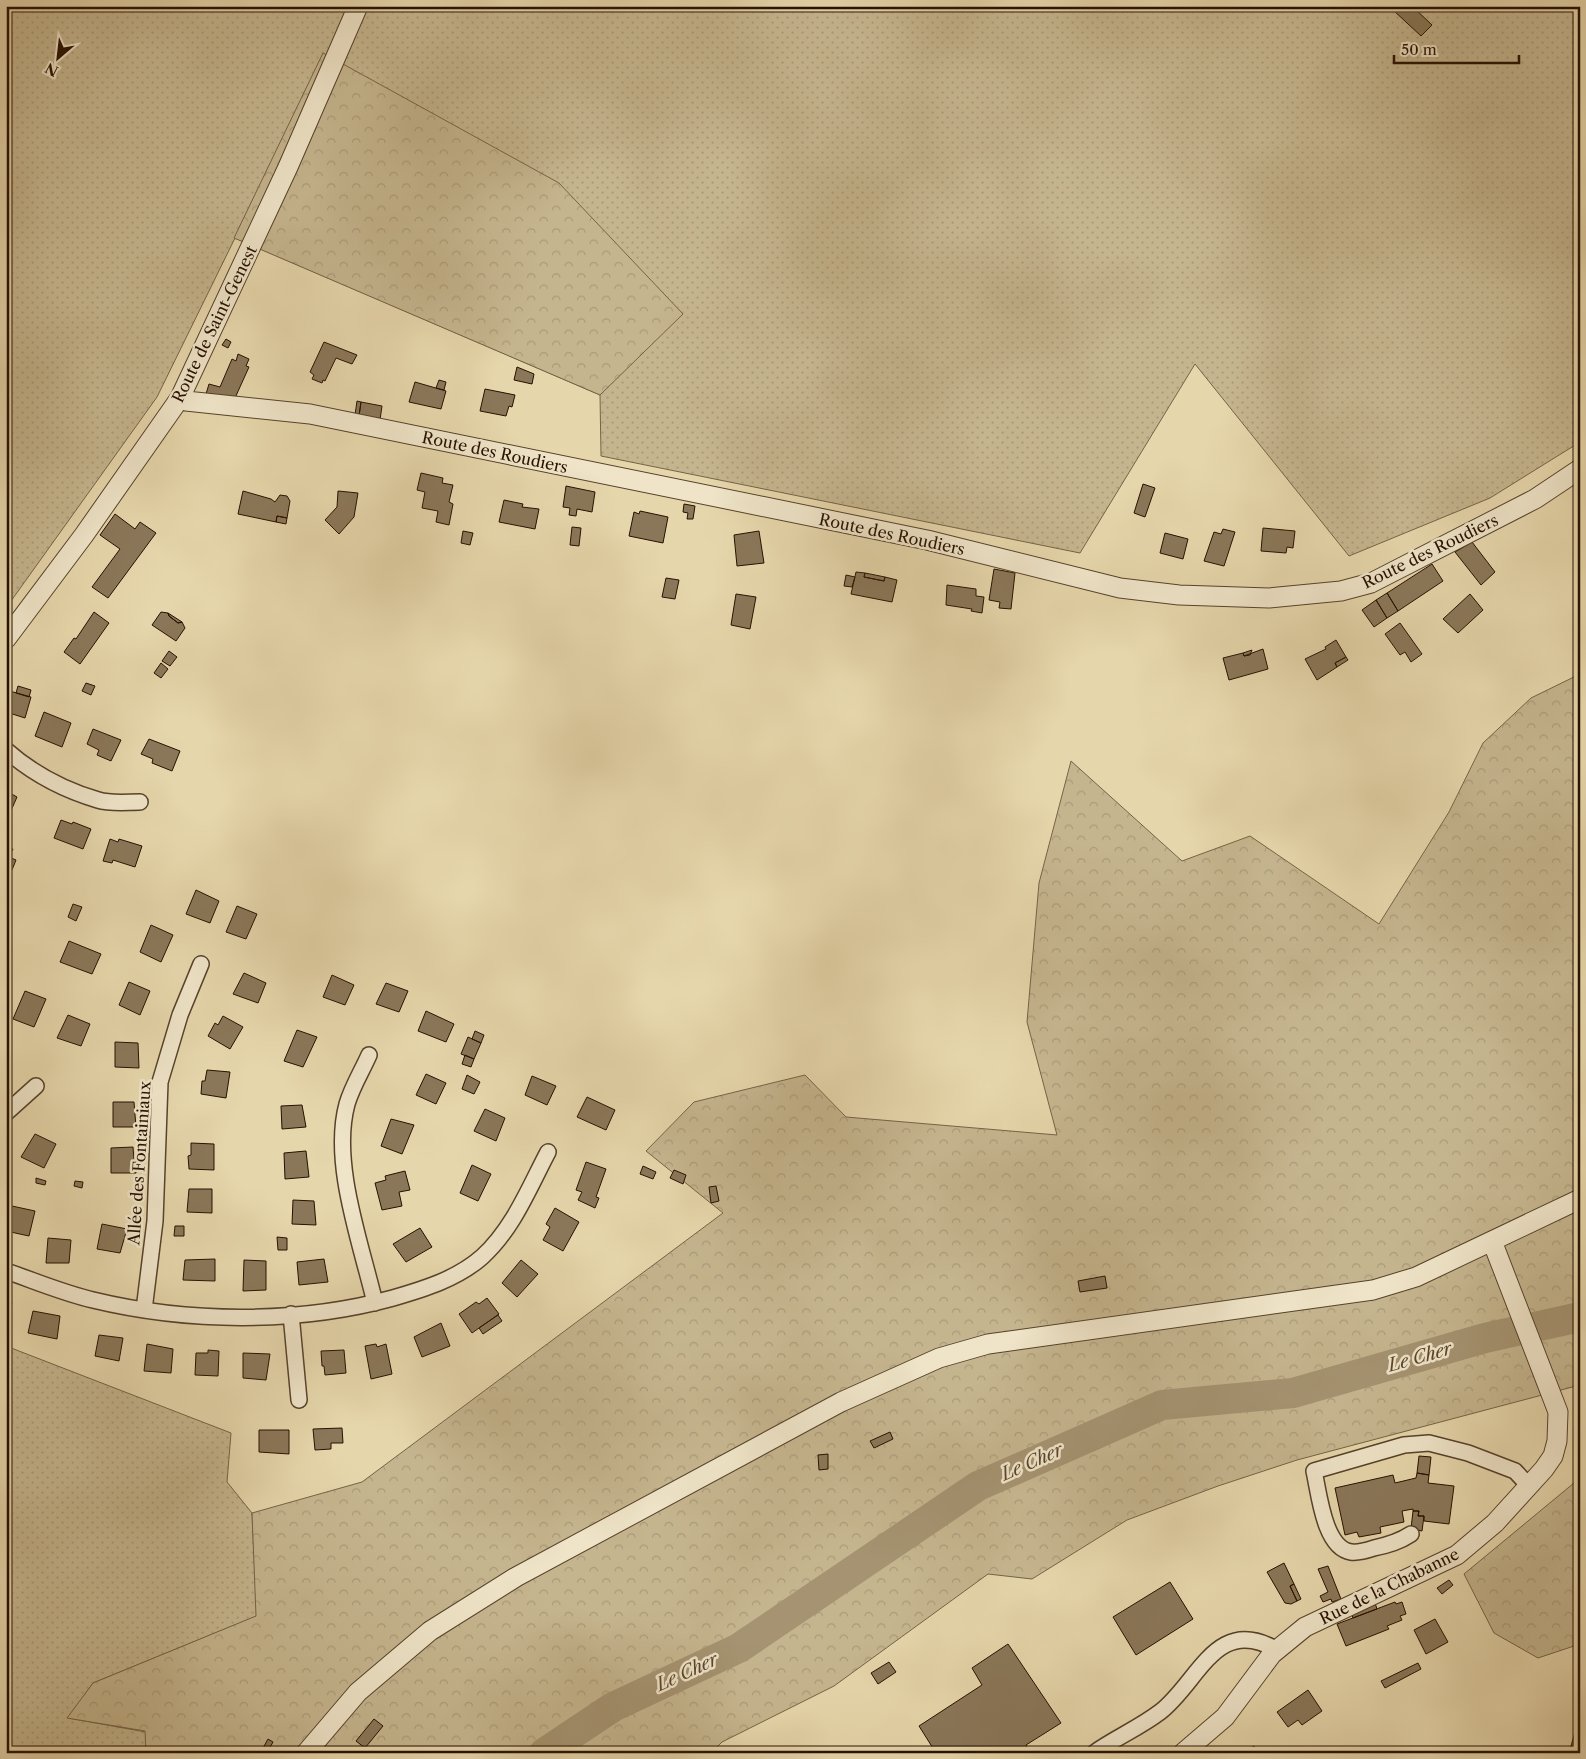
<svg xmlns="http://www.w3.org/2000/svg" width="1586" height="1759" viewBox="0 0 1586 1759" font-family="'Libre Caslon Text',serif">
	<defs>
		<pattern id="grass-dots" width="8" height="8" patternUnits="userSpaceOnUse" patternTransform="scale(1.25)"><rect width="8" height="8" fill="#c5b58e"/><path d="M2 2h.1M6 6h.1" fill="none" stroke="#a99b79" stroke-width="1.8" stroke-linecap="round"/></pattern>
		<pattern id="forest-crowns" width="20" height="18" patternUnits="userSpaceOnUse" patternTransform="scale(1.25)"><rect width="20" height="18" fill="#c5b58e"/><path d="M2 6a3 3 0 1 1 6 0M12 15a3 3 0 1 1 6 0" fill="none" stroke="#a99b79"/></pattern>
	</defs>
	<rect width="100%" height="100%" fill="#e6d6ab"/>
	<filter id="stains"><feTurbulence type="fractalNoise" baseFrequency=".004" numOctaves="4"/><feColorMatrix values="0 0 0 0 .2 0 0 0 0 .09 0 0 0 0 .02 0 0 0 .5 -.17"/></filter>
	<radialGradient id="worn" r=".72"><stop offset=".6" stop-color="#630" stop-opacity="0"/><stop offset="1" stop-color="#630" stop-opacity=".3"/></radialGradient>
	<path fill="url(#grass-dots)" stroke="#766347" d="M6,6H1580V442L1490,498L1349,556L1195,364L1080,553L601,456L600,395L235,238L157,397L6,608Z
		M6,1346L231,1433L227,1482L252,1513L257,1616L93,1683L68,1718L146,1732V1753H6Z"/>
	<path fill="url(#forest-crowns)" stroke="#766347" d="M323,53L559,183L683,314L600,395L234,238Z
		M1580,674V1385L1297,1460L1218,1486L1127,1520L1032,1579L988,1574L834,1686L722,1742L711,1753H146L145,1731L67,1718L93,1683L256,1616L252,1513L362,1482L723,1213L646,1151L694,1102L805,1075L846,1117L1057,1135L1027,1022L1039,883L1071,761L1182,861L1250,836L1379,924L1449,812L1483,743L1531,698Z
		M1580,1478V1644L1538,1658L1494,1633L1464,1574Z"/>
	<g fill="none" stroke-linecap="round" stroke-linejoin="round">
		<path stroke="#a59371" stroke-width="30" d="M544,1753L613,1707L739,1648L978,1486L1162,1405L1293,1393L1485,1338L1580,1317"/>
	</g>
	<path fill="#8a7759" stroke="#261100" d="M1397,6H1412L1432,25L1421,36L1393,10Z
		M226,339L231,342L228,348L222,345Z
		M324,342L357,355L352,364L336,358L325,381L323,380L322,383L312,379L314,375L310,372Z
		M238,354L249,359L246,366L249,367L235,398L206,394L209,384L220,387L232,359L236,361Z
		M517,367L534,374L532,384L514,380Z
		M439,380L446,382L444,390L436,388Z
		M415,382L446,391L441,409L409,402Z
		M485,389L515,395L512,407L509,406L506,416L480,411Z
		M357,401L361,402L359,416L355,415Z
		M361,402L382,406L380,420L359,416Z
		M421,473L443,478L442,483L453,485L449,502L453,504L449,525L436,522L438,511L422,508L425,492L417,490Z
		M1143,484L1155,488L1145,517L1134,513Z
		M566,486L595,492L592,512L577,509L576,516L569,515L570,508L563,507Z
		M243,491L271,499L275,502L280,495L287,496L290,501L287,518L277,516L276,522L238,514Z
		M338,491L358,493L354,517L339,534L325,520L337,507Z
		M504,500L523,504L522,507L539,509L535,529L499,522Z
		M684,504L695,506L693,519H687L688,513L683,512Z
		M640,511L668,517L663,543L629,536L634,512L639,514Z
		M115,514L135,529L140,522L156,533L108,598L92,587L120,549L100,535Z
		M277,516L287,518L286,524L276,522Z
		M572,527L581,528L579,546L570,545Z
		M1263,528L1295,531L1293,548L1287,547L1286,553L1261,551Z
		M1223,529L1235,532L1224,566L1204,561L1214,532L1221,534Z
		M463,531L473,533L470,545L461,543Z
		M759,531L764,563L737,566L734,535Z
		M1165,533L1188,539L1183,559L1160,553Z
		M1472,542L1495,572L1481,585L1455,552Z
		M1432,564L1443,581L1398,611L1387,593Z
		M994,569L1015,573L1011,609L999,608L1000,602L989,600Z
		M856,572L865,573L864,577L884,581L885,577L897,580L892,602L851,594Z
		M865,573L885,577L884,581L864,577Z
		M846,575L855,577L852,587L844,586Z
		M666,578L679,580L675,599L662,597Z
		M947,585L976,589V596L984,597L982,613L971,611L972,609L946,605Z
		M1387,593L1398,611L1387,618L1376,600Z
		M736,594L756,597L750,629L731,625Z
		M1470,594L1483,610L1458,633L1443,619Z
		M1376,600L1387,618L1374,627L1362,610Z
		M94,612L109,623L80,664L64,652L74,638L76,639Z
		M161,612L168,613L169,616L178,623L182,622L185,628L176,641L152,625Z
		M168,613L182,622L178,623L169,616Z
		M1400,623L1422,654L1411,662L1405,652L1400,655L1385,634Z
		M1336,640L1346,657L1335,663L1337,667L1317,680L1305,659L1326,649L1325,647Z
		M1263,649L1268,669L1229,680L1223,658L1243,653L1244,656Z
		M1252,650L1250,655L1244,656L1243,653Z
		M169,651L177,657L170,666L162,661Z
		M1346,657L1348,660L1337,667L1335,663Z
		M161,663L168,669L161,678L154,673Z
		M86,683L95,686L91,695L82,691Z
		M18,686L31,690L29,697L16,693Z
		M6,690L31,697L25,718L6,712Z
		M44,712L71,723L62,747L35,736Z
		M93,729L121,740L111,761L97,755L99,750L87,744Z
		M149,739L180,751L172,771L152,763L153,759L141,754Z
		M8,792L17,797L6,822V796Z
		M61,820L72,824L73,822L91,829L83,849L54,838Z
		M110,839L118,842L119,839L142,846L135,867L113,860L112,863L103,861Z
		M6,847L13,849L9,857L16,860L12,870L6,868Z
		M196,890L219,901L210,923L186,914Z
		M73,904L82,907L76,921L68,917Z
		M237,906L257,914L246,939L226,932Z
		M151,925L173,935L161,962L140,952Z
		M69,941L101,954L92,974L60,962Z
		M244,973L266,983L258,1003L233,994Z
		M332,975L354,985L345,1005L323,997Z
		M129,982L150,991L140,1015L119,1005Z
		M386,983L408,991L399,1012L376,1004Z
		M25,991L46,999L34,1027L13,1019Z
		M426,1011L454,1024L446,1042L418,1031Z
		M68,1015L90,1024L81,1046L57,1038Z
		M223,1016L243,1027L230,1049L208,1036L215,1023L218,1025Z
		M297,1030L317,1037L303,1067L284,1061Z
		M475,1031L484,1035L481,1043L472,1039Z
		M468,1037L481,1043L474,1059L461,1054Z
		M115,1042L138,1043L139,1068L115,1067Z
		M465,1055L474,1059L471,1067L462,1064Z
		M207,1070L230,1072L226,1098L201,1094L202,1081H205Z
		M426,1074L446,1083L436,1104L416,1095Z
		M467,1075L480,1082L474,1094L462,1089Z
		M532,1076L556,1086L547,1105L525,1095Z
		M587,1097L615,1110L606,1130L577,1117Z
		M113,1102H134L136,1127H113Z
		M302,1105L306,1127L282,1129L281,1106Z
		M485,1109L505,1118L496,1141L474,1131Z
		M391,1119L414,1125L402,1154L381,1146Z
		M35,1134L56,1144L44,1168L21,1157Z
		M191,1143L214,1144V1170L189,1169L188,1156L191,1155Z
		M133,1147L134,1160H136V1173H111V1148Z
		M306,1151L309,1177L285,1179L284,1153Z
		M586,1162L606,1169L596,1197L599,1198L595,1208L578,1200L582,1192L576,1190Z
		M472,1165L491,1174L478,1201L460,1193Z
		M643,1166L656,1172L653,1179L640,1174Z
		M674,1170L686,1175L683,1184L670,1178Z
		M405,1171L410,1190L399,1192L402,1206L382,1210L375,1183L386,1180L385,1176Z
		M36,1178L46,1181L45,1185L36,1183Z
		M75,1181L83,1182L82,1188L74,1186Z
		M716,1186L719,1201L711,1203L709,1187Z
		M189,1189H212V1213L187,1212Z
		M293,1200L314,1201L316,1225L292,1224Z
		M12,1206L35,1211L29,1236L6,1231L7,1217L9,1218Z
		M555,1208L579,1222L563,1251L543,1240L550,1227L546,1224Z
		M102,1224L127,1229L120,1253L97,1249Z
		M175,1226H184V1236H174Z
		M420,1228L432,1247L406,1262L393,1244Z
		M277,1237L287,1238V1250H278Z
		M48,1238L71,1240L69,1263H46Z
		M215,1259V1281L183,1280L185,1260Z
		M324,1259L328,1282L299,1285L297,1262Z
		M244,1260L266,1261V1290L243,1291Z
		M521,1260L538,1274L517,1297L502,1283Z
		M1105,1276L1107,1288L1080,1292L1078,1281Z
		M487,1298L499,1314L472,1333L459,1314L476,1302L479,1304Z
		M6,1301L12,1303L6,1317Z
		M33,1311L60,1316L57,1339L28,1333Z
		M498,1315L502,1321L483,1334L479,1328Z
		M441,1323L450,1346L422,1357L414,1337Z
		M99,1335L123,1338L119,1361L95,1356Z
		M147,1344L173,1349L171,1373L144,1371Z
		M376,1344L377,1347L386,1344L392,1374L371,1379L365,1346Z
		M208,1350L219,1351L218,1376L195,1375L196,1353H208Z
		M344,1350L346,1373L325,1375L324,1366H322L321,1351Z
		M243,1353L270,1354L266,1380L243,1378Z
		M342,1428L343,1443H331V1449L315,1450L313,1429Z
		M259,1430H289V1454L259,1452Z
		M890,1432L893,1439L874,1448L870,1441Z
		M828,1454V1469L819,1470L818,1455Z
		M1419,1456L1431,1457L1429,1475L1417,1473Z
		M1417,1473L1429,1475L1428,1483L1454,1486L1449,1524L1424,1521V1516H1418L1419,1511H1413V1509L1402,1511L1404,1522L1380,1527L1381,1533L1359,1537L1357,1532L1345,1535L1335,1488L1393,1475L1395,1483L1416,1478Z
		M1413,1511H1419L1418,1516H1424L1422,1531L1411,1529Z
		M1284,1563L1294,1584L1290,1586L1297,1601L1291,1604L1285,1603L1267,1572Z
		M1328,1566L1341,1599L1332,1602L1331,1599L1323,1602L1320,1596L1328,1592L1318,1569Z
		M1449,1580L1453,1585L1442,1594L1437,1588Z
		M1170,1582L1193,1619L1136,1655L1113,1617Z
		M1294,1584L1301,1599L1297,1601L1290,1586Z
		M1395,1602L1396,1604L1402,1602L1406,1614L1400,1616L1402,1620L1387,1626L1389,1629L1346,1646L1337,1624Z
		M1375,1603L1377,1609L1353,1618L1351,1612Z
		M1435,1619L1448,1642L1426,1654L1414,1630Z
		M1008,1644L1061,1723L1026,1745L1029,1751L1026,1753H936L919,1726L982,1685L972,1668Z
		M889,1662L896,1672L878,1684L871,1673Z
		M1418,1663L1421,1669L1385,1688L1381,1681Z
		M1308,1690L1322,1711L1302,1725L1298,1720L1288,1727L1277,1712Z
		M374,1719L383,1726L365,1748L356,1741Z
		M1575,1732L1580,1733L1578,1753H1569Z
		M268,1739L273,1742L267,1753L262,1750Z
		M1254,1746L1258,1753H1242Z"/>
	<g fill="none" stroke-linecap="round" stroke-linejoin="round">
		<defs>
			<path id="minor" d="M6,750C32,773 64,790 98,800C111,804 126,802 140,802
				M369,1055C362,1071 352,1087 347,1104C331,1163 361,1243 375,1303
				M6,1113L36,1086
				M6,1271C35,1281 63,1293 93,1300C188,1323 298,1324 393,1298C424,1289 457,1279 482,1257C513,1229 529,1188 548,1152
				M144,1310L155,1221L160,1082L180,1015L201,964
				M291,1314L299,1400
				M1411,1534C1399,1542 1388,1545 1374,1548C1368,1550 1358,1553 1351,1552C1324,1548 1319,1493 1314,1471L1404,1445L1429,1443L1468,1453L1515,1471L1529,1486
				M1094,1753C1115,1738 1139,1728 1160,1712C1199,1682 1216,1614 1277,1650"/>
			<path id="tertiary" d="M180,398L186,401L310,414L927,540L1120,588L1179,595L1269,598L1341,591L1371,583L1535,499L1580,469
				M6,639L84,535L180,398L288,167L358,6
				M306,1753L358,1692L430,1631L516,1577L841,1402L939,1358L988,1344L1373,1290L1416,1277L1580,1199
				M1183,1753L1225,1717L1272,1654L1305,1627L1457,1555L1495,1523L1544,1469L1553,1456L1557,1441L1558,1412L1492,1241"/>
		</defs>
		<use href="#minor" stroke="#56422b" stroke-width="18"/>
		<use href="#tertiary" stroke="#56422b" stroke-width="21"/>
		<use href="#minor" stroke="#efe4c8" stroke-width="15"/>
		<use href="#tertiary" stroke="#efe4c8" stroke-width="19"/>
	</g>
	<g text-anchor="middle" dominant-baseline="central" stroke-width="5" stroke-linejoin="round" paint-order="stroke">
		<g font-size="16" fill="#261100" stroke="#efe4c8">
			<text transform="translate(214 324) rotate(-64)">Route de Saint-Genest</text>
			<text transform="translate(495 452) rotate(12)">Route des Roudiers</text>
			<text transform="translate(892 534) rotate(12)">Route des Roudiers</text>
			<text transform="translate(1430 551) rotate(-26)">Route des Roudiers</text>
			<text transform="translate(139 1163) rotate(-86)">Allée des Fontainiaux</text>
			<text transform="translate(1389 1586) rotate(-26)">Rue de la Chabanne</text>
		</g>
		<g font-size="18" font-style="italic" fill="#59452d" stroke="#efe4c8">
			<text transform="translate(1420 1357) rotate(-16)">Le Cher</text>
			<text transform="translate(1032 1462) rotate(-24)">Le Cher</text>
			<text transform="translate(687 1672) rotate(-25)">Le Cher</text>
		</g>
	</g>
	<rect width="1586" height="1759" fill="none" stroke="#e6d6ab" stroke-width="25"/>
	<rect x="8" y="8" width="1571" height="1744" fill="none" stroke="#261100" stroke-width="2.5"/>
	<rect x="12" y="12" width="1561" height="1734" fill="none" stroke="#261100"/>
	<g transform="translate(58 58) rotate(208)" stroke="#efe4c8" stroke-width="4" paint-order="stroke">
	<path d="M0-4L9 19L0 12L-9 19Z" fill="#261100"/>
	<text y="-8" font-size="14" font-weight="bold" text-anchor="middle" fill="#261100">N</text>
	</g>
	<path d="M1394 55v8h125v-8" fill="none" stroke="#261100" stroke-width="2.5"/>
	<text x="1401" y="55" font-size="15" fill="#261100" stroke="#efe4c8" stroke-width="4" paint-order="stroke">50 m</text>
	<rect width="100%" height="100%" filter="url(#stains)"/>
	<rect width="100%" height="100%" fill="url(#worn)"/>
</svg>
